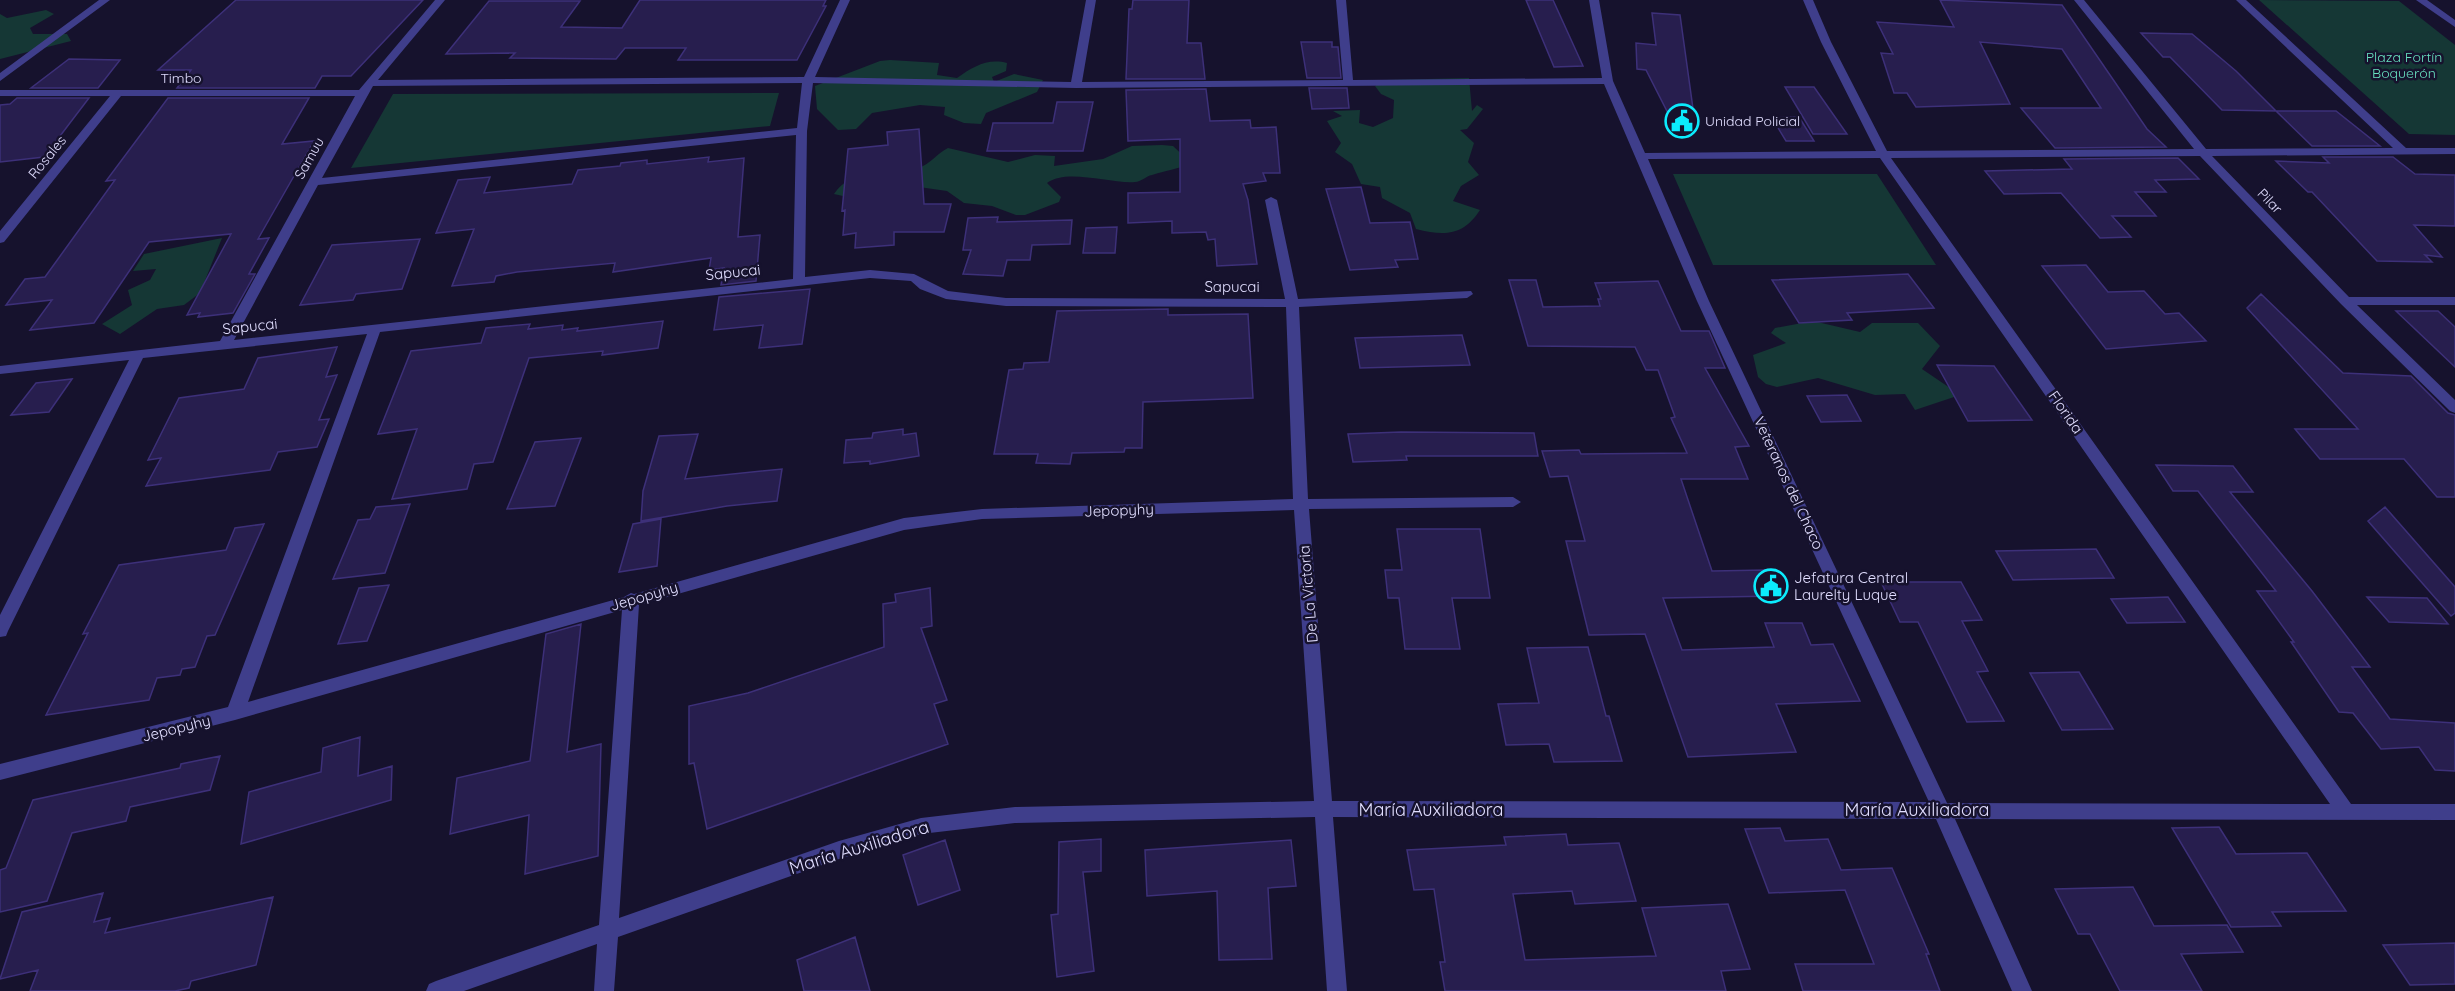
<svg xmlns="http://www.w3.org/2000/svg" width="2455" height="991" viewBox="0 0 2455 991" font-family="Quicksand,sans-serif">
	<rect width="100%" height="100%" fill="#16122d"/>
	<path fill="#153735" d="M2259,0L2399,1L2455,45V135L2409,134Z
		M46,10L54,14L30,28L33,34H67L71,41L0,59V14L7,18Z
		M890,60L939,63L937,75L957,78C973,67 987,58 1007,63L1006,71L992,77L994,82L1014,74L1043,80L1037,92L986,113L981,124L964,123L944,115L945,107L920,105L872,113L856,129L838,130L817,109L815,86L880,61Z
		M1469,78L1472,111L1477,105L1483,109L1467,129L1460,130L1474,143L1468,162L1479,175L1461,186L1453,201L1480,210C1463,236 1445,236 1416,229L1410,213L1382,198L1380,187L1361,184L1352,164L1335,152L1341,143L1327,121L1342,116L1333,111L1360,110L1359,123L1373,127L1393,118L1394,100L1381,94L1375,86L1384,80Z
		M779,93L770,126L351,168L393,94Z
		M1162,145L1173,146L1191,163C1175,170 1168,170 1152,175C1146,176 1141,182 1135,182C1111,184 1067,168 1047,183L1061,197L1059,202L1025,215H1016L992,206L964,203L947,191L912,186L852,198L834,194C851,168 890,171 918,168C931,164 937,153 948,148L1008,162L1035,155L1055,156L1054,166L1103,159L1132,146Z
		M1673,174H1877L1936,265H1713Z
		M222,238L200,293L184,305L157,309L120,334L102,324L132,305L128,290L150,280L156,269L133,271L144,254Z
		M1813,321L1860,332L1872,323H1918L1940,346L1922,369L1950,388L1957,396L1915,410L1905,394L1875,395L1818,378L1777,387L1766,384L1758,377L1753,355L1786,343L1771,333L1775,328Z"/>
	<path fill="#271e4e" stroke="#3d3079" stroke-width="1.5" d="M236,0H423L351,76H322L315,88H177L191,70H158Z
		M640,0H826L823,6H826L797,60H678L686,48H625L616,59L510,58L515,53L446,54L489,1H580L561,27L622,28Z
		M1133,0H1189L1187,43H1201L1205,79H1126L1129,9H1132Z
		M1526,0H1553L1583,66L1554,67Z
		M1940,0L2062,5L2147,129L2166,147L2055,148L2021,108H2101L2062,49L1980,42L2010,104L1916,107L1907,93H1894L1881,53L1893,54L1877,22L1954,27Z
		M1652,13L1680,15L1695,123H1673L1646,70L1637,69L1636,43L1656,45Z
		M2141,33L2192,34L2236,71L2276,111L2222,110L2170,57H2163Z
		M1301,42H1332V47H1338L1341,78H1307Z
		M69,59L120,60L98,88H31Z
		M1785,87H1814L1847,134H1813Z
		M1309,88H1347L1349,108L1312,109Z
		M1206,89L1210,121L1250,120L1251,128L1276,127L1280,173H1263L1266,181L1243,184L1248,200L1257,264L1217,266L1215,239L1208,240L1206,232L1172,233V221L1128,223V193L1180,192V139L1128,141L1126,90Z
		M17,98H89L44,157L0,162V105L10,104Z
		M168,98H309L282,144L314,141L258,239L269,238L249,274H255L233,313L198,317L200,313L187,315L231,234L149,242L94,323L30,330L52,300L6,305L25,279L45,277L115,180L106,181Z
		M1057,102H1093L1083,151H987L993,123H1053Z
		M2276,111H2336L2380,146H2312Z
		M1799,117L1814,141H1786L1772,118Z
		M919,129L924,204H951L944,232H894V245L855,248L856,233L843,235L845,210L842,211L848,149L888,145L887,132Z
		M709,157L708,162L744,158L738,237L760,235L756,281L721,285L724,268L709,270L711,258L613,272L615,263L517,272L496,276L494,282L452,286L474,229L436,233L458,180L490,177L484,193L572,184L578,170L620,166L621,163L647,160V164Z
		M2323,157H2393L2415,174L2455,175V226L2414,225L2442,257L2425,255L2432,262L2377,261L2312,192H2308L2276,161L2329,163Z
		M2178,158L2199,179L2155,180L2166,192H2135L2156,216H2112L2131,237L2100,238L2061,193L2004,194L1985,171L2072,169L2064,159Z
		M1361,187L1370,223L1410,222L1418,259L1395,260L1398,267L1350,270L1326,189Z
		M998,217L997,222L1072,220L1070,244L1032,245L1030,260H1007L1003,276L963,274L971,250H963L968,218Z
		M1117,227L1115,253H1083L1086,228Z
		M420,239L402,289L356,294L353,300L300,305L332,245Z
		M2086,265L2108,292L2144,291L2165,314L2179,313L2206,341L2106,349L2042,266Z
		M1908,274L1934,308L1847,313L1852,320L1799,323L1772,280Z
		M1509,280H1536L1543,307L1600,306L1598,299H1601L1595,283L1658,281L1681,331H1709L1725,368H1705L1749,446L1735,447L1748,479H1681L1712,571L1766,570L1777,596L1663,598L1682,650L1774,647L1765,623H1802L1811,645L1833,644L1860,701L1776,704L1796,752L1688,757L1645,634L1589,635L1566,541H1585L1568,476L1550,477L1542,451L1579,450L1581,454L1687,453L1671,418L1675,417L1658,370H1646L1635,347L1528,346Z
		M810,289L802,344L759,348L763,325L714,330L719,297Z
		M2261,294L2343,373L2411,376L2448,413L2455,415V497H2437L2404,459H2320L2295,429H2358L2247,308Z
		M1168,309V315L1248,314L1253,398L1143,402L1142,448H1125L1124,452L1072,453L1070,464L1036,463L1038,454H994L1009,370L1023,369L1024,363L1049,362L1057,311Z
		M2396,311H2438L2455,327V367Z
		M663,321L658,348L602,355L603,351L529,358L493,462L474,464L467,489L392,499L417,429L378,434L411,351L481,343L486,328L530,324L528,329L563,325L562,330L578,328L577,331Z
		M1462,335L1470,365L1360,368L1355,338Z
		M337,347L326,377L337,375L319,420L329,419L317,447L278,452L270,470L146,486L161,458L148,460L179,398L244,389L258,358Z
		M1937,365L1994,366L2032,420L1968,421Z
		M72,379L49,412L11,415L36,383Z
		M1847,395L1861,421L1821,422L1807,396Z
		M903,429V435L916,433L919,456L870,464V461L844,463L846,440L872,438L873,433Z
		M1401,432L1534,433L1538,456H1406L1407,460L1353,462L1348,434Z
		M698,434L685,479L782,469L777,501L727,506L641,521L643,491L659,436Z
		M581,438L555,506L507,509L535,442Z
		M2156,465L2233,466L2253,492H2230L2312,591L2370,667H2352L2390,719L2455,723V771L2435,770L2419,747L2381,749L2353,713L2339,712L2291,642H2294L2257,591H2276L2198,491H2173Z
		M410,504L385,573L333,579L358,520L370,519L376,507Z
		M2385,507L2455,587V613L2451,616L2368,521Z
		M661,519L657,566L619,572L633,524Z
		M264,524L215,635L207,636L195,667L182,669L180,675L157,678L149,700L46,715L88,633L83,634L119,565L226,550L235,528Z
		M1397,529H1480L1490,598H1452L1460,649H1405L1399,598H1388L1385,570H1402Z
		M2096,549L2114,578L2013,580L1996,551Z
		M1881,582H1961L1982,620L1962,621L1988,671L1977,672L2004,721L1967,722L1918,622H1900Z
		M389,585L367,641L338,644L359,588Z
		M930,588L932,626L921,628L947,700L934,704L948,744L707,829L694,763L689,764V706L748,693L884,647L883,604L896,602L895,594Z
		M2168,597L2185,622L2127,623L2111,599Z
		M2367,597L2427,598L2448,624L2389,622Z
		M581,624L567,752L601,744L598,856L525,874L529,815L450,834L457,778L530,761L546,634Z
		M1588,647L1606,716H1609L1622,761L1554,762L1549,744L1506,745L1498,704L1539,703L1527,648Z
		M2079,672L2113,729L2062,730L2030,673Z
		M360,737L358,776L392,766L391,800L241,844L249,792L321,772L323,748Z
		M220,756L210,790L130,807L126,821L72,833L47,901L0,912V870L6,868L33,800L180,768L181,764Z
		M2219,827L2236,854L2307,853L2346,911L2272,912L2281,926L2231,927L2172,828Z
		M1780,828L1785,841L1828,839L1841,870L1892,868L1929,954H1926L1940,991H1803L1795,964H1874L1845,890L1769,893L1745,829Z
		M1566,834L1568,845L1619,843L1636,901L1575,904L1572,891L1513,894L1525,960L1656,956L1642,908L1728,904L1750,969L1721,971L1726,991H1445L1440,962H1445L1434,889L1414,890L1407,850L1506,845L1504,837Z
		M1101,839V871L1083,872L1094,971L1057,977L1051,915L1058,914L1059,842Z
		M945,840L960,890L918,905L903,855Z
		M1291,840L1296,886L1268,888L1272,959L1219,960L1217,891L1147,896L1145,850Z
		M2133,887L2154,926L2227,925L2243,952L2181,954L2202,991H2120L2090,934H2078L2055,889Z
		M103,893L94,922L110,918L105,933L273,897L256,965L191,981L189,988L175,991H30L38,970L0,979L22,912Z
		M855,937L870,991H804L797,960Z
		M2455,943V984L2410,985L2383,945Z"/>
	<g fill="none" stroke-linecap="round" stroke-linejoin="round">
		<path fill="#3f3e8b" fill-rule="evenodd" d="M99,0H110L0,81V73Z
			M435,0H445L378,80L804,77L840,0H850L815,77L1071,82L1086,0H1096L1082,82L1343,80L1336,0H1346L1353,80L1602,78L1589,0H1599L1613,81L1645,153L1876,151L1821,42L1803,0H1813L1831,42L1887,151L2194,149L2074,0H2084L2206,149L2393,148L2236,0H2246L2406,148H2455V154L2212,156L2349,297H2455V305H2357L2455,400V413L2450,411L2341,304L2200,156L1891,158L2351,804H2455V820L1955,819L2032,991H2012L1936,819L1333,817L1347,991H1327L1315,817L1015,823L921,834L839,859L618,937L614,991H594L597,944L464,991H426L429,984L436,981L599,925L622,610L235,720L0,780V764L228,707L367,334L143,358L8,631L6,636L0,637V615L129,360L0,374V366L220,341L355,96H121L4,242L0,243V231L110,96H0V90H359ZM802,83L797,128L322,178L373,86ZM813,83L1076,88L1604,84L1697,301L1929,802L1332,801L1309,509L1513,507L1521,502L1513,497L1308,499L1299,307L1467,298L1473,294L1471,291L1298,299L1277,200L1271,197L1265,200L1285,299L1006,298L948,291L914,274L870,270L805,277L807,131ZM796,135L793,279L234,340L318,185ZM1880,158L2330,804L1947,803L1709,301L1648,159ZM870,278L911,281L920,289L946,299L1006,306L1286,307L1293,499L982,509L904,518L634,594L631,593L624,597L248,702L380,332ZM1294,510L1314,801L1015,807L921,818L839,841L619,918L639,605L904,530L982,519Z
			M2416,0H2427L2455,20V27Z"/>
	</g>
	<defs>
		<symbol id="civic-ring" viewBox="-11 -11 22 22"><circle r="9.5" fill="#16122d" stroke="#0bebfd" stroke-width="1.5"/><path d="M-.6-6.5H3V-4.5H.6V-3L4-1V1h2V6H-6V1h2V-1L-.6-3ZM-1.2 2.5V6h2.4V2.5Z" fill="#0bebfd"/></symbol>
	</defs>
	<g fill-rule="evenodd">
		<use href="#civic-ring" x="1663" y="102" width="38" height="38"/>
		<use href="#civic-ring" x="1752" y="567" width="38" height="38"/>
	</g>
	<g text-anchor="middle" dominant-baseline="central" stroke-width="5" stroke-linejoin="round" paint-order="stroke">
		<g font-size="14" fill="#68e1c0" stroke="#16122d">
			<text x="2404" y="57">Plaza Fortín<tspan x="2404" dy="16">Boquerón</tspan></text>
		</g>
		<g font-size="14" fill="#e1deff" stroke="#16122d">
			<text x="181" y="78">Timbo</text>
			<text transform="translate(47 157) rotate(-51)">Rosales</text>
			<text transform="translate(309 158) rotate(-61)">Samuu</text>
			<text transform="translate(2270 201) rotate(46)">Pilar</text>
		</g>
		<g font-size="14" fill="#e1deff" stroke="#16122d" text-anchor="start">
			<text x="1705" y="121">Unidad Policial</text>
		</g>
		<g font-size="15" fill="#e1deff" stroke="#16122d">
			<text transform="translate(733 272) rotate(-6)">Sapucai</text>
			<text x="1232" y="286">Sapucai</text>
			<text transform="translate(250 326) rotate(-6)">Sapucai</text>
			<text transform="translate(2066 412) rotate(55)">Florida</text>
			<text transform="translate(1789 483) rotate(65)">Veteranos del Chaco</text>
			<text transform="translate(1119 510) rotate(-2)">Jepopyhy</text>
			<text transform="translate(1308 594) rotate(-95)">De La Victoria</text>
			<text transform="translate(644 596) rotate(-16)">Jepopyhy</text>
			<text transform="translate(176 728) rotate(-14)">Jepopyhy</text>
		</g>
		<g font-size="15" fill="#e1deff" stroke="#16122d" text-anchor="start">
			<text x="1794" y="577">Jefatura Central<tspan x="1794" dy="17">Laurelty Luque</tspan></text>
		</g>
		<g font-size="18" fill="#e1deff" stroke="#16122d">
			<text x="1431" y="809">María Auxiliadora</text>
			<text x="1917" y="809">María Auxiliadora</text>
			<text transform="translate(859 847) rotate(-17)">María Auxiliadora</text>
		</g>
	</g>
</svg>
